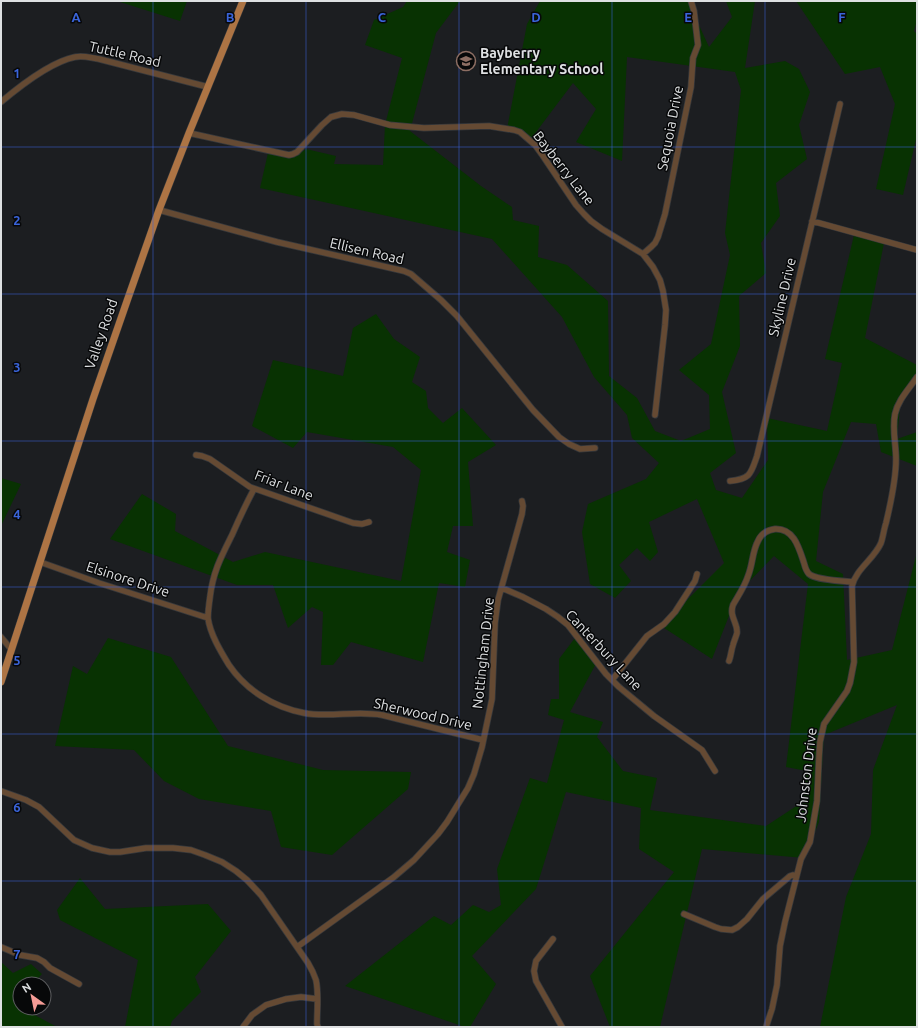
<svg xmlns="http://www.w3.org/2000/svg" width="918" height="1028" viewBox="0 0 918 1028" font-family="Ubuntu,sans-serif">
	<rect width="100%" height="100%" fill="#1c1e21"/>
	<path fill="#083202" d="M117,1H187L180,21Z
		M407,1H460L436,33L410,131L481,186L512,207L513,220L539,226L538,257L567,265L608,301L609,376L637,398L655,431L681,441L710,429L709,395L679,370L711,344L730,255L725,233L741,90L735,72L627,57L622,161L576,142L596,109L573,83L530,140L507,129L527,24L540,1H688L709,47L732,17L726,1H755L745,68L785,61L799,69L810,92L799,125L807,159L776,183L780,216L761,243L766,273L739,296L740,346L722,392L736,453L710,473L716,490L742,498L768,460L767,418L827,431L842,363L825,359L854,235L884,243L865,338L917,365V379L900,407L897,439L917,432V466L881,452L876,424L851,422L823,492L816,561L843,574L847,660L892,650L917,552V1027H820L846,897L871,834L873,770L897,705L824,735L819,822L804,858L702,849L660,1027H610L590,976L674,872L639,849L641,808L566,792L536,889L472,956L496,984L470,1027H465L345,986L434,916L451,925L473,905L489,912L501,905L497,869L530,778L547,783L564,720L548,715L551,699H559V659L578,634L598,660L570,712L603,722L597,737L623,771L657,778L650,810L766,826L801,803L807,771L786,767L808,584L774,556L738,593L712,659L661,626L724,563L697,499L649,522L658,552L650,561L637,548L619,565L631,581L615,598L590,584L582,532L588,504L646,479L659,463L632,438L627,415L594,377L562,317L492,239L260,188L268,153L292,158L306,149L336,156L334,164L383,165L385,125L402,58L365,45L374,20L403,7Z
		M796,1H917V20L914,31L917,34V135L903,195L876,189L895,104L880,67L845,74Z
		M376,314L394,339L420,357L412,382L426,391L428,408L443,423L462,408L496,445L468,462L473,526H453L447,552L470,560L465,587L439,583L423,662L351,642L333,665H321L323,612L312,607L288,628L273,585H237L110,539L142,494L176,514L175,531L233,562L265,552L401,581L421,470L393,447L307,432L293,448L252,426L273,360L343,376L353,328Z
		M1,478L21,484L1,526Z
		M108,638L171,657L228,746L323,770L411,772L408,789L332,855L281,847L271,811L199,799L164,781L134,750L55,746L73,666L87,674Z
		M80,878L105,909L208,904L231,931L195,977L201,992L172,1021L170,1027H125L138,960L60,920L57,910Z
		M1,962L13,973L31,964L42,974L32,984H20V1008H27L29,1012L57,1027H1Z"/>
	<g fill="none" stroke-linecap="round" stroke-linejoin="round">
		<defs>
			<path id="minor" d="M1,102C20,86 50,62 75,57C83,55 91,58 99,59L208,87
				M189,133L289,155L293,154L297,152L322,125L331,117L342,114L354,115L390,125L424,128L489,126L514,130L520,132L535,145L543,156L576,205L584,214L591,221L602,229L643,254L653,267L660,280L663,291L666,310L665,325L655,415
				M159,210L277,242L404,271L411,274L441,300L457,316L533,410L559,437L569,444L580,449L595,448
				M812,221L917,250
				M643,254L651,247L655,243L658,237L665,214L691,87L693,58L698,45L694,11L691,1
				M196,455L202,456L210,459L250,487L353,523L362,524L369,522
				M730,481C751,479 751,473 757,456L840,104
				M254,489C246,504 239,519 232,535C221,557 213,572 210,597C209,604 208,611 208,618C210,634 221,652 229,665C246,690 273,707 304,713C329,718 356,710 382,715L483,740
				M40,562L99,583L208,618
				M502,588L523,597L546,609L558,617L568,625L606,674L619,687L654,716L702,750L715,771
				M1,637L11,649
				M729,661C731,656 731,651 733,645C734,641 736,637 737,633C738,623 729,617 733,605C738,596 745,586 748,576C753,564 752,552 758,541C761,534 768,530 775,529C794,528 799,548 804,563C805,567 806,571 809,574C816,580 842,581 853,582
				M612,680L647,636L664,624L675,612L695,581L697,574
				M1,791L26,800L39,807L74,840L92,848L110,852H120L146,848H173L191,850L205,855L222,862L236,871L247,880L261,895L308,963C311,968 314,974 316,980C319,994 317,1010 317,1024L318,1027
				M684,914L715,927L721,929L732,930L738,927L747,919L763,899L790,876L793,875L796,876
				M553,939L536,961L534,971L536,981L562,1027
				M1,947L20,955L37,958L44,962L50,968L79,984
				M297,947L394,877L414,860L438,834L447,822L468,788L474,774L482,747L492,699L495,623L498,600L522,514L523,506L522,501
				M243,1027L252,1015L266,1005L286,999L301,997L317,999
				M766,1027L772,1009L777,985L780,946L785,922L801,859L810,842L817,801L819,758L820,742L824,724L847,691L850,683L854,662L852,586C856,569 874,559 881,543C883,537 884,529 886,523C891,502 896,480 896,459C896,444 892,429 895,414C898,400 909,389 917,377"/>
			<path id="major" d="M1,682L93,399L127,301L159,210L189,133L243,1"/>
		</defs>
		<use href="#minor" stroke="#37393c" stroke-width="7"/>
		<use href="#major" stroke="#37393c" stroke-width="8"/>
		<use href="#minor" stroke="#654a33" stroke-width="5.5"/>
		<use href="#major" stroke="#ad7444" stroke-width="7"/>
	</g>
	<path fill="none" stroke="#3a64da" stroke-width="1" stroke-opacity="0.55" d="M153,1V1027M306,1V1027M459,1V1027M612,1V1027M765,1V1027M1,147H917M1,294H917M1,441H917M1,587H917M1,734H917M1,881H917"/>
	<defs>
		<symbol id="school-ring" viewBox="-11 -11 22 22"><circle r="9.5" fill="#070809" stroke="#8d6e63" stroke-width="1.5"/><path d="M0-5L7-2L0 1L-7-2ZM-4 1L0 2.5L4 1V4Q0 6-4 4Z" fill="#8d6e63"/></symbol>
	</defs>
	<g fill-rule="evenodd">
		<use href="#school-ring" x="455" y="50" width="22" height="22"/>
	</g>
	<g text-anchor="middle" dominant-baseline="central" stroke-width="3" stroke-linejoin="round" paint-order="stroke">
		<g font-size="14" font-weight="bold" fill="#dee0e2" stroke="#070809" text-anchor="start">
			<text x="480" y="53">Bayberry<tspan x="480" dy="16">Elementary School</tspan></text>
		</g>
		<g font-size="14" fill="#dee0e2" stroke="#070809">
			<text transform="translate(125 54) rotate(13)">Tuttle Road</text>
			<text transform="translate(670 128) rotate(-79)">Sequoia Drive</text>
			<text transform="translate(564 168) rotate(52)">Bayberry Lane</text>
			<text transform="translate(367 251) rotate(13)">Ellisen Road</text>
			<text transform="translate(782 297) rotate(-77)">Skyline Drive</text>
			<text transform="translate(101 334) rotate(-71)">Valley Road</text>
			<text transform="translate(284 485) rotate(21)">Friar Lane</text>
			<text transform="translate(128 579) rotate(18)">Elsinore Drive</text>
			<text transform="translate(604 650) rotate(47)">Canterbury Lane</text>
			<text transform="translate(483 653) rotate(-84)">Nottingham Drive</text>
			<text transform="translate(423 714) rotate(13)">Sherwood Drive</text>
			<text transform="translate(806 775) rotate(-83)">Johnston Drive</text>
		</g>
	</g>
	<g font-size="13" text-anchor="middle" font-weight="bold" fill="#3a64da" stroke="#070809" stroke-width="3" stroke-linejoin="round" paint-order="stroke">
		<text x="76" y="22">A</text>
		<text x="230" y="22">B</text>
		<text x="382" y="22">C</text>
		<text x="536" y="22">D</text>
		<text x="688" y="22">E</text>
		<text x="842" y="22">F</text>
		<text x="17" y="78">1</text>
		<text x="17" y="225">2</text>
		<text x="17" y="372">3</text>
		<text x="17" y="519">4</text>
		<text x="17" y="665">5</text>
		<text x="17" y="812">6</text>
		<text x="17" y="959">7</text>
	</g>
	<rect width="918" height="1028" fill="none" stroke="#dee0e2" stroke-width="4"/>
	<g transform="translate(32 996) rotate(327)"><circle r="19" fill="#070809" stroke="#5d5e60"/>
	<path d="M0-3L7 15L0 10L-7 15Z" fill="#f59c96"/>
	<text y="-6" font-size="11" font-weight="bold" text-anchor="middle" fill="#dee0e2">N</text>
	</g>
</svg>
